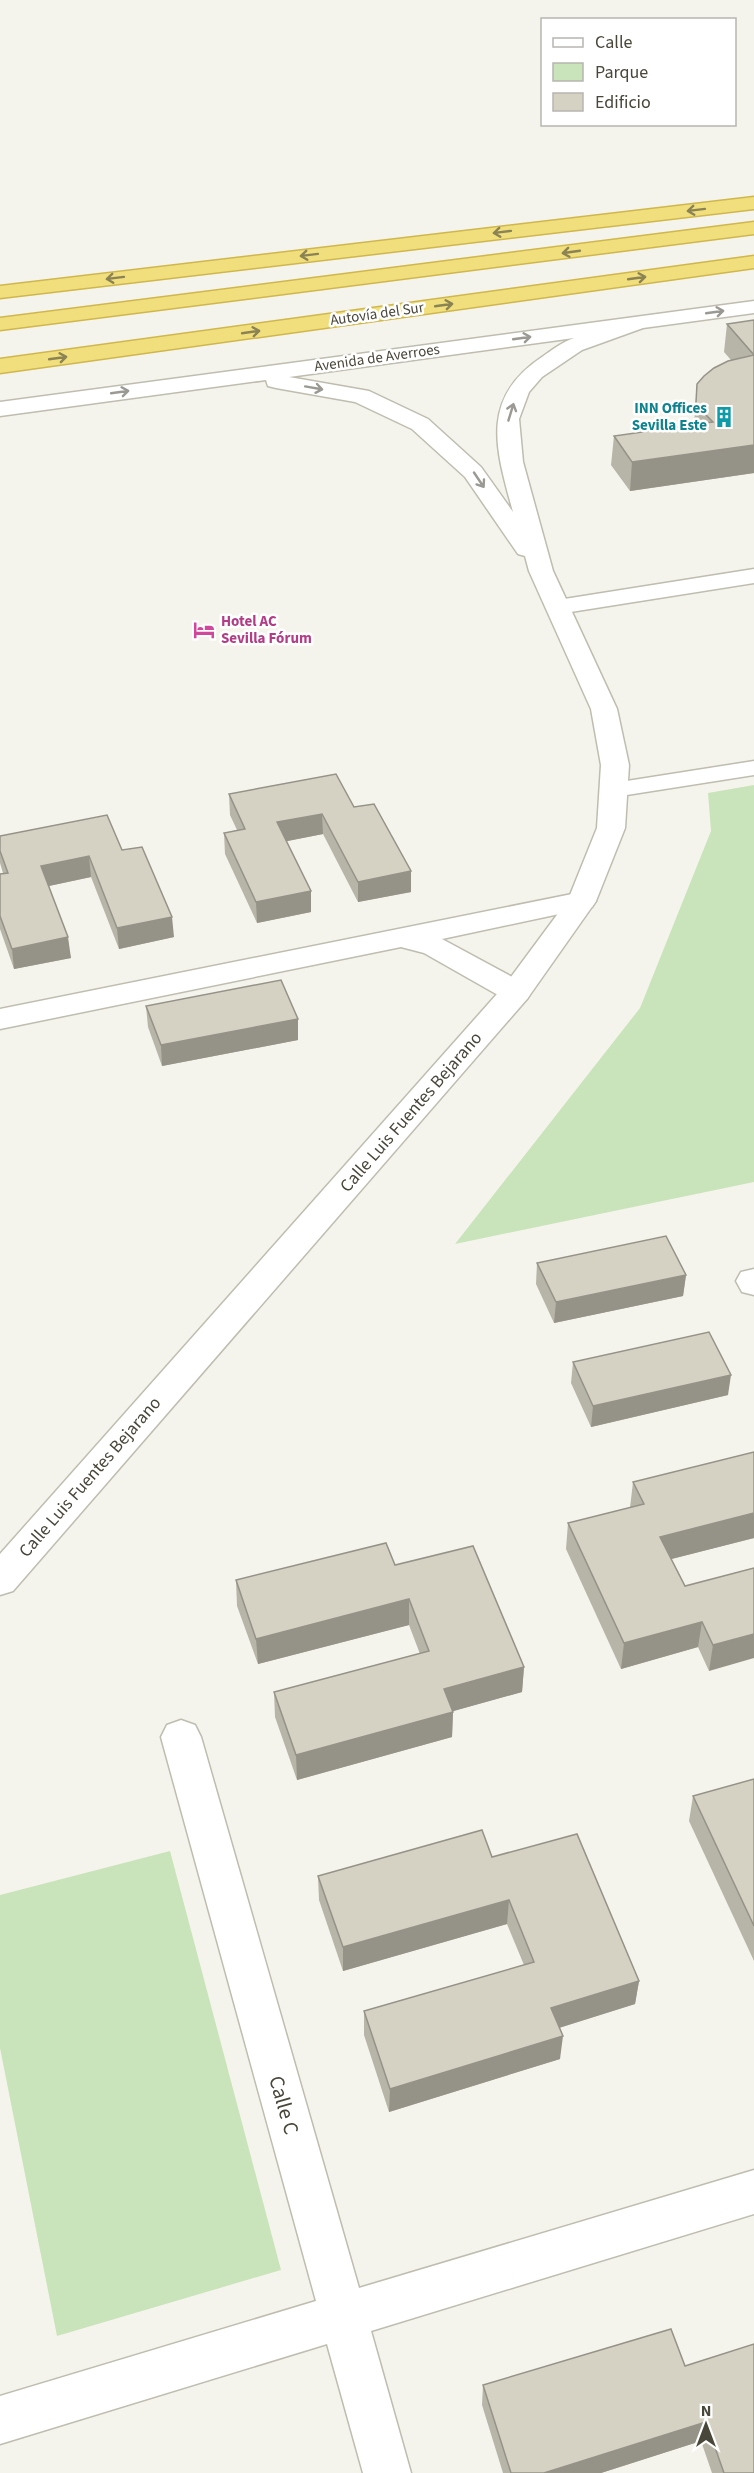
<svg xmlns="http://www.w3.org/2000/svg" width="754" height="2473" viewBox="0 0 754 2473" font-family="'Source Sans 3',sans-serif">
	<rect width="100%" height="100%" fill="#f5f4ec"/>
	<path fill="#c9e4ba" d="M754,785V1182L455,1244L640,1008L711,831L708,793Z
		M170,1851L281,2270L57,2336L0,2048V1895Z"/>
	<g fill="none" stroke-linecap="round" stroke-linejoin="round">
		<defs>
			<path id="service" d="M754,569V583L558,614L550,612L547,607L550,602L558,600Z
				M754,761V775L614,797L605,795L602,790L605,785L614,783Z"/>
			<path id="minor" d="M582,892L592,895L596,901L592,907L442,939L527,985L531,992L527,999L516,1002L505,999L424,953L401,947L0,1029V1009Z
				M754,1269V1295L742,1292L736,1281L741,1272Z
				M181,1720L195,1725L201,1737L359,2288L754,2170V2214L371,2331L411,2473H363L327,2344L0,2444V2396L316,2301L161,1737L167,1725Z"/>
			<path id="tertiary" d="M754,301V313L643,328L582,350L542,377L529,392L519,419L523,462L553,571L617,709L629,765L625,828L596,901L527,999L13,1591L0,1595V1554L505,985L568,900L597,828L601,765L591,709L529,571L525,556L518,554L465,477L412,429L355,402L276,388L268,386L266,380L0,416V402ZM574,338C562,342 552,350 542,357C479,399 496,450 513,512L481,467L428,419L369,391L289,377Z"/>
			<path id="motorway" d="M754,197V209L0,298V286Z
				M754,222V234L0,330V318Z
				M754,256V268L0,373V359Z"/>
		</defs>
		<use href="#service" stroke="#bfbdb0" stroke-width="3"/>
		<use href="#minor" stroke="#bfbdb0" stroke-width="3"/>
		<use href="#tertiary" stroke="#bfbdb0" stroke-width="3"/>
		<use href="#motorway" stroke="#cfb74d" stroke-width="3"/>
		<use href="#service" fill="#fff" fill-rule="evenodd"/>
		<use href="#minor" fill="#fff" fill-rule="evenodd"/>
		<use href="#tertiary" fill="#fff" fill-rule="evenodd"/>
		<use href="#motorway" fill="#f0df7c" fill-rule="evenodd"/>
	</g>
	<path fill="#b7b4a8" d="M754,320V473L630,491L611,465L614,436L694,425L697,384L731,360L724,352L727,324Z
		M229,794L354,807L411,892L358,902L323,834L286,841L311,891V912L257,923L225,854L224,833L237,830L230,815Z
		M0,836L122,850L174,937L119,949L91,877L49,886L71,958L14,969L0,929V874L3,873L0,863Z
		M146,1006L298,1019V1040L162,1066L148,1027Z
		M537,1263L686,1275L683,1296L554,1323L536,1284Z
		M573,1362L728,1395L591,1427L571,1383Z
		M754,1452V1538L671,1559L685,1586L754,1568L709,1671L698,1647L621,1669L566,1549L568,1523L630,1508L633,1482Z
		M395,1565L524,1667L522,1692L453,1711L452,1737L297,1780L275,1717L274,1692L420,1654L409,1625L258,1664L237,1606L236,1580Z
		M754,1779V1961L689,1821L693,1796Z
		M492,1857L639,1981L635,2004L559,2028L560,2059L389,2112L364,2035V2011L524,1965L507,1924L343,1971L319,1900L318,1876Z
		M685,2366L754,2473H712L701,2441L601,2473H503L482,2405L483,2385Z"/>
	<path fill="#959288" d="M754,445V473L630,491L632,462Z
		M322,814L323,834L278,843L277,822Z
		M89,856L91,877L44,887L41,866Z
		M411,871V892L358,902V882Z
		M311,891V912L257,923L256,902Z
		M172,917L174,937L119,949L117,928Z
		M68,937L71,958L14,969L12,949Z
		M298,1019V1040L162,1066L161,1045Z
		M686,1275L683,1296L554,1323L556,1302Z
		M731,1375L728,1395L591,1427L593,1406Z
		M754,1513V1538L656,1563L660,1537Z
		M409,1599V1625L258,1664L256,1639Z
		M702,1622L698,1647L621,1669L624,1643Z
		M754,1634V1658L709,1671L713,1645Z
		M524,1667L522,1692L443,1714L444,1689Z
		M453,1712L452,1737L297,1780L296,1755Z
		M509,1900L507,1924L343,1971V1947Z
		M639,1981L635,2004L549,2031L551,2008Z
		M563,2036L560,2059L389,2112L390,2089Z
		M706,2422L701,2441L601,2473H544Z"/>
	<path fill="#d5d1c3" stroke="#959288" stroke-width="1.5" d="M754,320V355L727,324Z
		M754,355V445L632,462L614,436L713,422L702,411L696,402L697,384L704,376L714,368L728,361Z
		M336,774L354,807L374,804L411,871L358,882L322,814L277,822L311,891L256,902L224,833L245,829L229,794Z
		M107,815L122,850L142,847L172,917L117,928L89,856L41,866L68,937L12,949L0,916V874L8,873L0,851V836Z
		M281,980L298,1019L161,1045L146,1006Z
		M666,1236L686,1275L556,1302L537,1263Z
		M709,1332L731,1375L593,1406L573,1362Z
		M754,1452V1513L660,1537L685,1586L754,1568V1634L713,1645L702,1622L624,1643L568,1523L644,1504L633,1482Z
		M386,1543L395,1565L473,1546L524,1667L444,1689L453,1712L296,1755L274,1692L429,1651L409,1599L256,1639L236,1580Z
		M754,1779V1926L693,1796Z
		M482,1830L492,1857L577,1834L639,1981L551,2008L563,2036L390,2089L364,2011L534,1962L509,1900L343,1947L318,1876Z
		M671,2329L685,2366L754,2344V2473H724L706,2422L544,2473H511L483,2385Z"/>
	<defs><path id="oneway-shaft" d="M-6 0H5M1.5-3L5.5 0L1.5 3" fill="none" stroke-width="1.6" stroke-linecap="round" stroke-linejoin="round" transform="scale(1.5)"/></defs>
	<g stroke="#8c8354">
		<use href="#oneway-shaft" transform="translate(696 210) rotate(173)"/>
		<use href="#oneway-shaft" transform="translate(502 232) rotate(173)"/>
		<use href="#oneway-shaft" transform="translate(571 252) rotate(172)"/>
		<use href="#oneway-shaft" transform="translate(309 255) rotate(173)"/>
		<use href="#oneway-shaft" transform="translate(115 278) rotate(173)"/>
		<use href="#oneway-shaft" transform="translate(637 278) rotate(-8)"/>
		<use href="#oneway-shaft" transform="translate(444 305) rotate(-8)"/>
		<use href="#oneway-shaft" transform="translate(251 332) rotate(-8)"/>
		<use href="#oneway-shaft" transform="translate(58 358) rotate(-8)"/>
	</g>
	<g stroke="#9b9993">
		<use href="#oneway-shaft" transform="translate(715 312) rotate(-8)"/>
		<use href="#oneway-shaft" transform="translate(522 338) rotate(-8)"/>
		<use href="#oneway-shaft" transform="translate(314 388) rotate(10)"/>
		<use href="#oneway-shaft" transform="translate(120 392) rotate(-8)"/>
		<use href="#oneway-shaft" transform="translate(511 412) rotate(-73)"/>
		<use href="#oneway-shaft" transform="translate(479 480) rotate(56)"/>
	</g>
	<defs>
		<symbol id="building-bare" viewBox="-9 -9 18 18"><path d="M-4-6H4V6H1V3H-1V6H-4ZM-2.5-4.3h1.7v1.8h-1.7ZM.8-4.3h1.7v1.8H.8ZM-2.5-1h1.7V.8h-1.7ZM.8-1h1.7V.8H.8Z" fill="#0f9aa8" stroke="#fff" stroke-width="2.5" paint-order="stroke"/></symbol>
		<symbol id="hotel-bare" viewBox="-9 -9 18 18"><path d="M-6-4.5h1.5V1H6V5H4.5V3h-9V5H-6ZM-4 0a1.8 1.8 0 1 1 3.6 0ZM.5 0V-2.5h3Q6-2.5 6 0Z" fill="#d1479c" stroke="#fff" stroke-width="2.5" paint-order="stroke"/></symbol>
	</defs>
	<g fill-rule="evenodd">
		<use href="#building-bare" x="709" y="402" width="30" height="30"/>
		<use href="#hotel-bare" x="189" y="615" width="30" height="30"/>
	</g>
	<g text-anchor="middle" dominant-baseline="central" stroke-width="5" stroke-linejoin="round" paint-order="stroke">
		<g font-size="15" fill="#49463a" stroke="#fff">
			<text transform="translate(377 314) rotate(-8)">Autovía del Sur</text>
			<text transform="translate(377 358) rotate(-8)">Avenida de Averroes</text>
		</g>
		<g font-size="15" font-weight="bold" fill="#0d838f" stroke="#fff" text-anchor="end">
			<text x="707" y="408">INN Offices<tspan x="707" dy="17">Sevilla Este</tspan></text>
		</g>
		<g font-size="15" font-weight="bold" fill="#b23c85" stroke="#fff" text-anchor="start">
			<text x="221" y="621">Hotel AC<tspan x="221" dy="17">Sevilla Fórum</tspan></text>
		</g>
		<g font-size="18" fill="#49463a" stroke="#fff">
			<text transform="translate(411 1112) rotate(-49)">Calle Luis Fuentes Bejarano</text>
			<text transform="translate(90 1477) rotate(-49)">Calle Luis Fuentes Bejarano</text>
		</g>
		<g font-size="21" fill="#49463a" stroke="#fff">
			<text transform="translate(284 2105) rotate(74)">Calle C</text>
		</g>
	</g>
	<rect x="541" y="18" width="195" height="108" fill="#ffffff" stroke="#b6b5b0" stroke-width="1.5"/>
	<rect x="553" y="38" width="30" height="9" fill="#ffffff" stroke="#b6b5b0" stroke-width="1.5"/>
	<text x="595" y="48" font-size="18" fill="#49463a">Calle</text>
	<rect x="553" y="63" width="30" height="18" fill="#c9e4ba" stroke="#b6b5b0" stroke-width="1.5"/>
	<text x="595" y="78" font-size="18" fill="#49463a">Parque</text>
	<rect x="553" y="93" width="30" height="18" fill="#d5d1c3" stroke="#b6b5b0" stroke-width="1.5"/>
	<text x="595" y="108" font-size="18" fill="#49463a">Edificio</text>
	<g transform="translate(706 2425)" stroke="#ffffff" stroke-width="4.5" paint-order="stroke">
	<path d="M0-4.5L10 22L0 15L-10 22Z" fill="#49463a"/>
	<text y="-9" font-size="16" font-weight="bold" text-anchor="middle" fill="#49463a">N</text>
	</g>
</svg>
